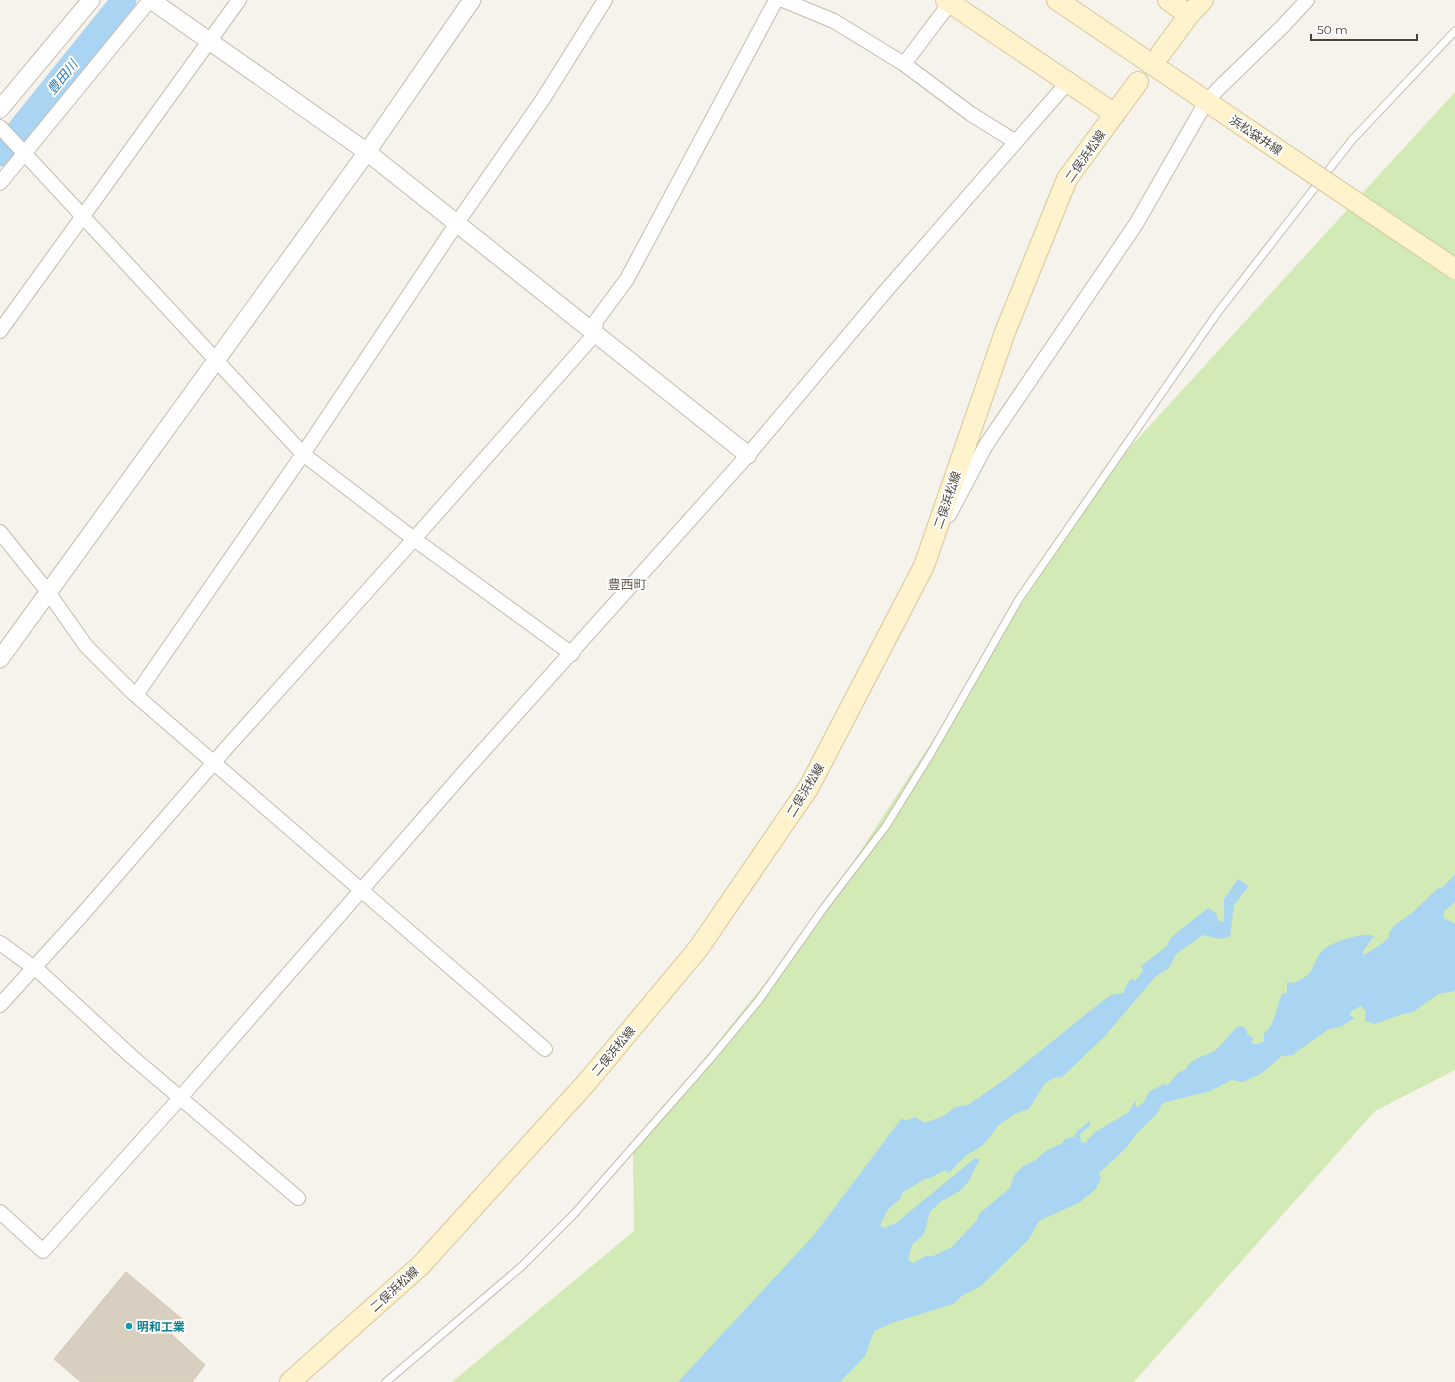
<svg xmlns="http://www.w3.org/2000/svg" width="1455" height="1382" viewBox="0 0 1455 1382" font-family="Montserrat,'Noto Sans JP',sans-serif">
	<rect width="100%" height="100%" fill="#f6f3ec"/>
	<path fill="#d2eab5" d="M1455,92V1070L1375,1111L1134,1382H452L634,1231L633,1147L812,925L1110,469Z"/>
	<path fill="#a9d4f2" d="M1455,874V902L1444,911V918L1455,924V991L1438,994L1413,1012L1402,1014L1375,1024L1365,1021L1366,1012L1361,1006L1353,1010L1349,1015L1355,1018L1340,1027L1329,1029L1292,1055L1282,1056L1262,1073L1243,1082L1232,1080L1210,1091L1163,1103L1156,1115L1137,1133L1126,1148L1099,1173L1101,1178L1096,1189L1080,1202L1039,1221L1029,1239L981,1286L963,1295L953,1304L892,1323L874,1331L865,1356L840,1382H678L814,1235L901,1119L907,1120L916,1117L924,1123L944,1116L955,1107L968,1105L1007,1078L1101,1002L1111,995L1124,993L1125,988L1131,979L1135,981L1143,971L1141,966L1166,947L1171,938L1180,930L1208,908L1216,913L1218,920L1224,922V899L1238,879L1249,886L1234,905L1230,937L1220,939L1203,935L1176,954L1169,968L1156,976L1104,1037L1061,1078L1056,1077L1045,1083L1029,1109L1014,1114L999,1125L983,1145L964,1157L949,1173L945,1170L928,1179L926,1178L902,1193L900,1199L888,1209L880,1225L884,1228L896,1223L975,1158L980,1159L968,1182L960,1191L940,1202L930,1212L924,1234L912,1245L908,1260L913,1263L926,1256H933L952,1247L977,1220L979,1214L1009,1189L1015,1174L1023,1166L1036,1160L1047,1150L1063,1143L1065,1139L1074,1137L1077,1131L1090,1121V1126L1080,1134L1081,1142L1085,1143L1094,1133L1129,1112L1135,1101L1137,1108L1144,1102L1149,1092L1164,1084L1167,1086L1178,1073L1186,1069L1190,1063L1198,1058L1215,1051L1236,1028L1242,1026L1247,1030V1034L1254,1039L1251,1042L1252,1044H1259L1264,1041V1033C1276,1024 1276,1007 1282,994L1287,993V982L1294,983C1299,980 1304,978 1308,975C1314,968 1316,957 1322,951C1329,943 1365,931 1374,936L1362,953L1364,955L1383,943L1389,937V933L1395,925L1412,913L1437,889L1443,887Z"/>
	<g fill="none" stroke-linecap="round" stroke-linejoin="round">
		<path stroke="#a9d4f2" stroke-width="25" d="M0,154L124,0"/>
	</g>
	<path fill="#d8cfc1" stroke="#d3c7b4" d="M126,1272L182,1319L170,1333L205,1365L192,1382H81L54,1359Z"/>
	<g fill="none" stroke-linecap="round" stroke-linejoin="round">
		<defs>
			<path id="service" d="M386,1382L522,1266L575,1213L712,1057L759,1000L823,909L886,826L931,753L1019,599L1218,312L1352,140L1455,31"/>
			<path id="minor" d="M783,0L834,21L904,64L971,114L1016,142
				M904,64L950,3
				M0,127L303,454L414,539L572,654
				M0,183L150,0
				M0,331L239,0
				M949,515L986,445L1136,224L1202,109L1217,90L1283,26L1307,0
				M0,532L48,592L86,646L132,692L545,1049
				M136,695L303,454L457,223L543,99L605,0
				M0,943L41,973L131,1056L298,1198
				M0,1005L81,916L229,745L414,539L595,334L596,321L627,279L776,0
				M0,1212L43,1251L180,1098L466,770L748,455L884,293L1068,82"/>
			<path id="tertiary" d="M151,0L367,152L748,455
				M0,109L91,0
				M0,659L367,152L472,0"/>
			<path id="secondary" d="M946,0L1115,114
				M1057,0L1234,120
				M1168,0L1189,15
				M1161,53L1189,15L1203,0
				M290,1382L421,1265L587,1082L698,949L809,787L924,566L1005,332L1067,179L1138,82"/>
		</defs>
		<use href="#service" stroke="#c2bbae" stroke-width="9"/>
		<use href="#minor" stroke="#c2bbae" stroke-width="16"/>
		<use href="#tertiary" stroke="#c2bbae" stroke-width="19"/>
		<use href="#secondary" stroke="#d6c79b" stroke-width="22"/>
		<use href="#service" stroke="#fff" stroke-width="7"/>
		<use href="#minor" stroke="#fff" stroke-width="14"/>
		<use href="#tertiary" stroke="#fff" stroke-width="17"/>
		<use href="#secondary" stroke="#fff3cd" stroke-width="20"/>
		<defs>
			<path id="secondary-bridge" d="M1234,120L1455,269"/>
		</defs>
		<use href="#secondary-bridge" stroke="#d6c79b" stroke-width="22" stroke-linecap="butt"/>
		<use href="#secondary-bridge" stroke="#fff3cd" stroke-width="20"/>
	</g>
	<circle fill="#0f9aa8" stroke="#fff" stroke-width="1.5" cx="129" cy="1326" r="4"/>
	<g text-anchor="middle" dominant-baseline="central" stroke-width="4" stroke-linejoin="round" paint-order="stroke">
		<g font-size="12" fill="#4b4439" stroke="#fff">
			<text transform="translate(1256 135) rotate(34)">浜松袋井線</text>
			<text transform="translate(1085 156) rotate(-55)">二俣浜松線</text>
			<text transform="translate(947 500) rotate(-71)">二俣浜松線</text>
			<text transform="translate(805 790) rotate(-59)">二俣浜松線</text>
			<text transform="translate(613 1051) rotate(-50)">二俣浜松線</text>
			<text transform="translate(394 1289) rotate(-42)">二俣浜松線</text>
		</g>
		<g font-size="12" font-weight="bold" fill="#0d838f" stroke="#fff" text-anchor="start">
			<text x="137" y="1326">明和工業</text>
		</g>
		<g font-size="13" font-style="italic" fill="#2e7ab2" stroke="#fff">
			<text transform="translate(62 77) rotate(-51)">豊田川</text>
		</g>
		<g font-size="13" fill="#6e6250" stroke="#fff">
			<text x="627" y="584">豊西町</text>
		</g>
	</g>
	<path d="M1311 34v6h106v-6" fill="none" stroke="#4b4439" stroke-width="2"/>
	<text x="1317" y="34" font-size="12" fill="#4b4439" stroke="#ffffff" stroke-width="3" paint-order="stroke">50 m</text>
</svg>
